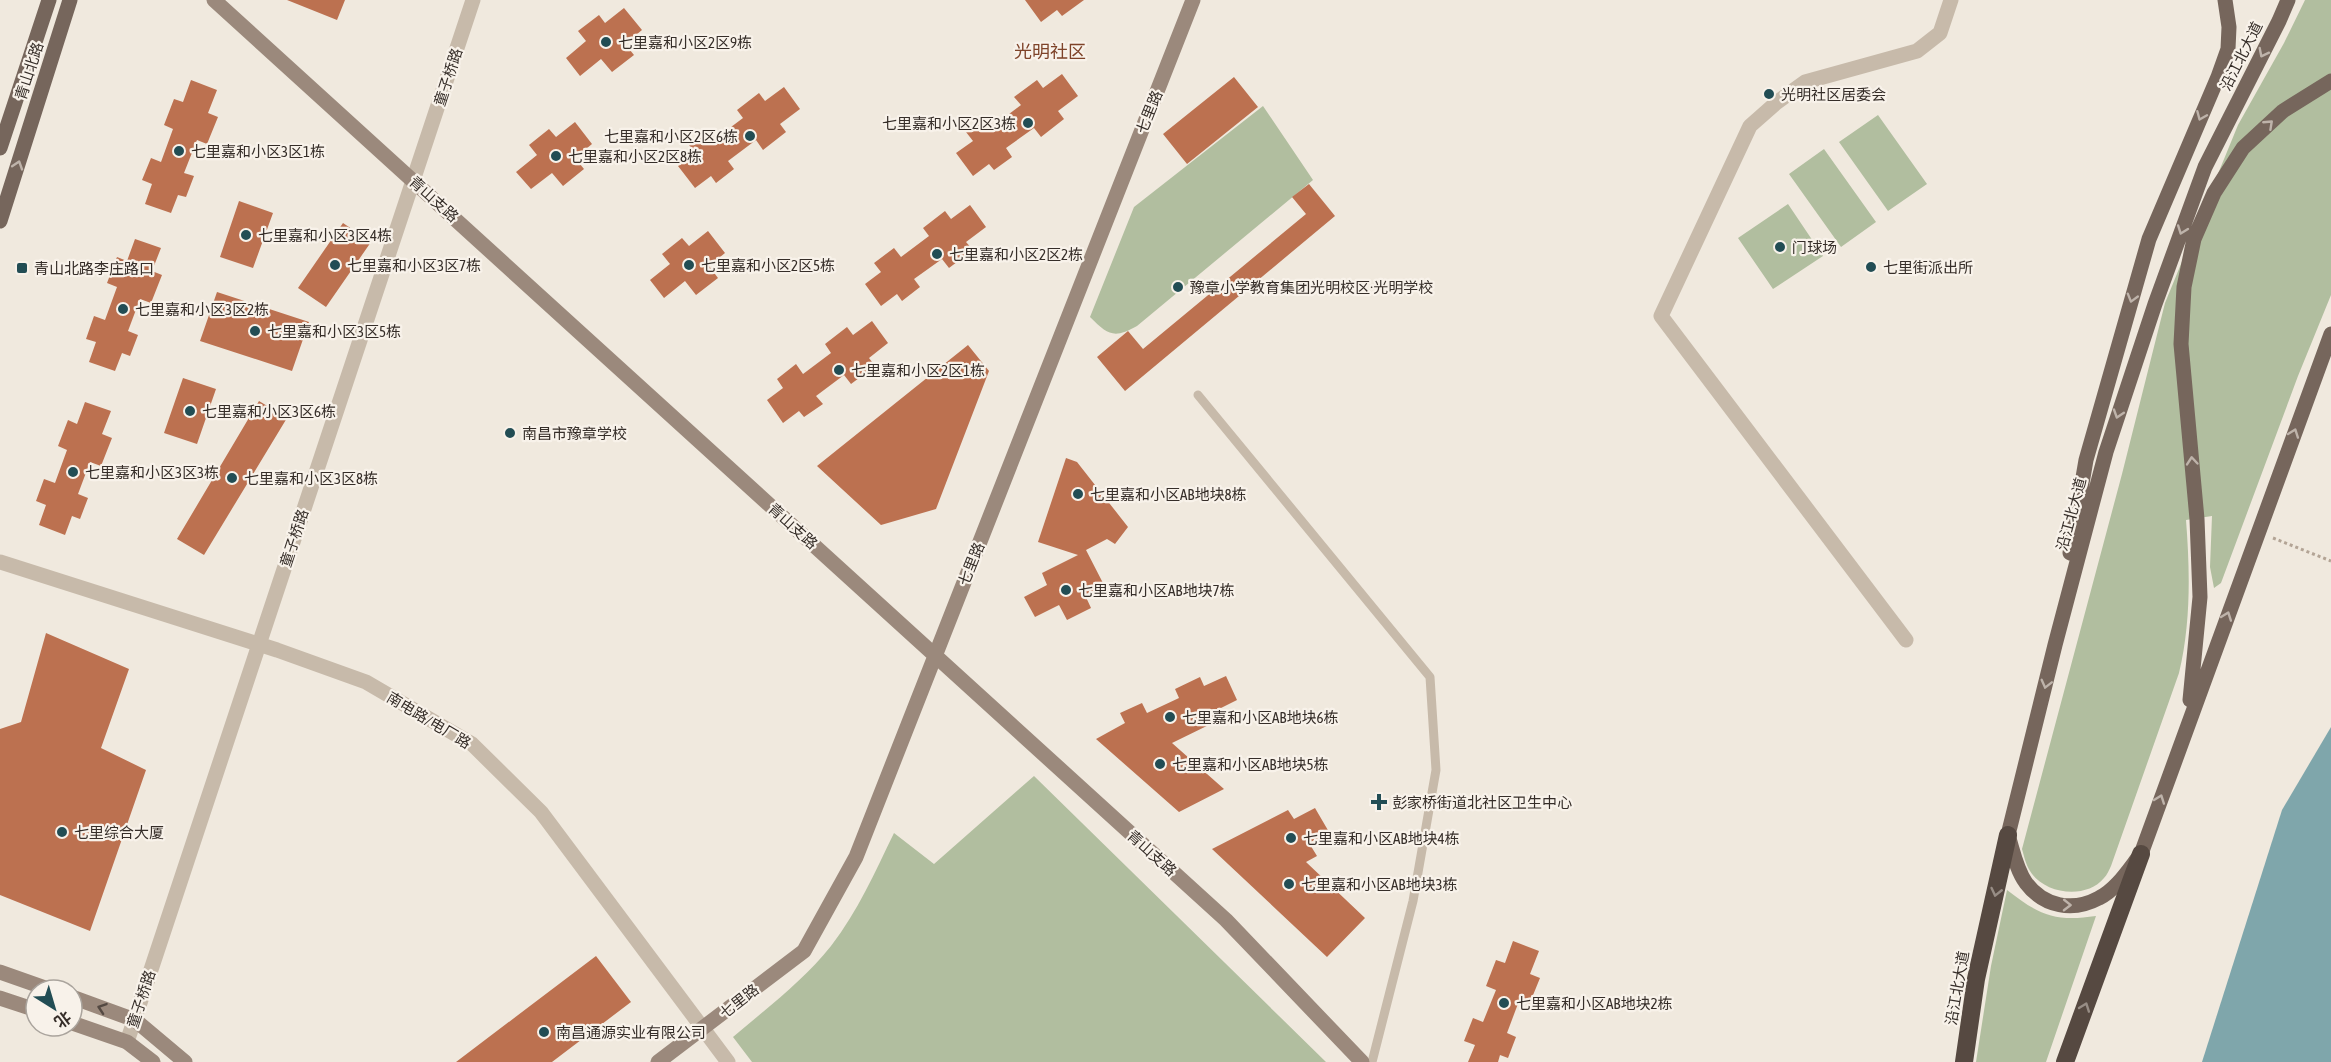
<svg xmlns="http://www.w3.org/2000/svg" width="2331" height="1062" viewBox="0 0 2331 1062" font-family="'Asap Condensed','Noto Sans SC',sans-serif">
	<rect width="100%" height="100%" fill="#f0e9de"/>
	<path fill="#b1be9f" d="M2305,0H2331V295L2298,376L2221,583L2214,588L2210,567L2212,516L2186,520C2190,571 2191,623 2179,673L2111,866C2109,870 2107,875 2104,878C2086,900 2044,894 2030,871C2026,865 2024,856 2022,849L2122,474L2165,303L2238,125L2284,43Z
		M1263,106L1313,180L1137,326C1114,339 1108,335 1090,317L1134,207Z
		M1878,115L1927,184L1888,211L1839,142Z
		M1824,149L1876,222L1841,247L1789,174Z
		M1788,204L1823,256L1773,289L1738,238Z
		M1034,776L1326,1062H752L733,1037C767,1008 803,981 831,946C858,911 875,872 894,833L934,864Z
		M2007,890C2039,915 2055,922 2096,916L2046,1062H1976L1991,966Z"/>
	<path fill="#7fa6ab" d="M2331,727V1062H2202L2282,810Z"/>
	<path fill="#bc7150" d="M287,0H345L337,20Z
		M1025,0H1084L1062,16L1057,10L1041,22Z
		M624,8L642,30L625,44L634,55L612,72L601,59L580,76L566,58L586,41L578,31L599,15L605,23Z
		M1062,74L1078,96L1058,111L1064,119L1041,137L1034,128L1006,148L1012,157L994,170L989,164L973,176L956,153L973,141L966,132L986,117L993,126L1021,105L1014,97L1037,80L1043,88Z
		M1234,77L1258,107L1187,164L1163,134Z
		M191,80L217,90L208,113L218,117L207,144L197,140L184,173L194,176L186,197L178,195L171,213L145,204L152,184L142,180L151,158L161,162L173,129L164,125L174,99L183,102Z
		M784,87L800,109L780,124L786,132L763,150L756,140L728,161L734,169L716,183L711,176L695,188L678,166L695,153L689,145L708,130L715,139L743,118L737,110L759,93L765,101Z
		M575,122L592,144L575,158L584,169L563,186L552,173L531,189L516,172L537,155L529,145L549,129L556,137Z
		M1309,184L1335,216L1125,391L1097,357L1128,331L1143,349L1306,214L1292,197Z
		M239,201L273,213L253,268L220,257Z
		M970,205L986,227L966,242L973,250L949,268L942,259L914,279L920,287L902,301L897,294L881,306L865,284L881,272L874,263L894,248L901,257L929,236L923,228L945,211L951,219Z
		M343,223L371,242L326,307L298,288Z
		M708,231L725,253L709,266L718,278L696,295L685,281L664,298L650,280L670,264L662,254L682,238L689,246Z
		M135,239L161,248L152,271L162,275L151,303L140,299L128,331L138,335L130,356L122,353L115,371L89,362L96,342L86,339L94,316L105,320L117,287L107,283L117,257L127,261Z
		M217,292L309,322L292,371L200,341Z
		M872,321L888,343L869,358L875,366L851,384L844,375L816,396L823,404L804,417L799,411L783,423L767,400L783,388L777,379L796,364L803,374L831,353L825,344L847,327L853,335Z
		M968,345L989,371L936,509L881,525L817,466Z
		M183,378L216,389L197,444L164,433Z
		M259,401L287,418L204,555L177,539Z
		M85,402L111,411L102,434L112,438L101,466L90,462L78,494L88,498L80,519L72,516L65,535L39,525L46,505L36,501L44,479L55,483L67,450L58,446L68,420L77,424Z
		M1066,458L1077,462L1128,527L1115,544L1107,539L1086,550L1104,585L1085,595L1091,608L1067,620L1059,605L1035,617L1024,597L1047,585L1042,573L1078,555L1038,542Z
		M46,633L129,669L101,748L146,770L90,931L0,895V729L21,722Z
		M1226,676L1237,700L1215,711L1219,720L1172,743L1224,789L1179,812L1096,739L1125,723L1120,713L1142,703L1147,713L1179,698L1175,689L1200,677L1204,686Z
		M1315,808L1329,832L1309,843L1317,856L1306,862L1365,918L1327,957L1212,849L1288,810L1294,819Z
		M1513,941L1539,951L1530,974L1540,978L1529,1005L1519,1001L1507,1033L1516,1037L1508,1058L1500,1055L1498,1062H1468L1475,1045L1464,1041L1473,1018L1483,1022L1496,990L1486,986L1496,960L1505,963Z
		M596,956L631,1002L552,1062H456Z"/>
	<g fill="none" stroke-linecap="round" stroke-linejoin="round">
		<path stroke="#b3a495" stroke-width="3" stroke-dasharray="3 3" stroke-linecap="butt" d="M2273,538L2331,561"/>
		<path stroke="#c7baaa" stroke-width="9" d="M1198,395L1430,677L1436,770L1413,901L1372,1062"/>
		<path stroke="#c7baaa" stroke-width="15" d="M0,562L277,650L366,682L472,744L541,812L728,1062
			M1906,640L1661,316L1750,126L1776,103L1805,82L1917,51L1940,33L1951,0
			M127,1042L473,0"/>
		<path stroke="#9b897c" stroke-width="15" d="M214,0L1226,920L1362,1062
			M0,972L51,990
			M72,997L135,1020L185,1062
			M0,998L36,1010
			M72,1023L127,1042L153,1062
			M658,1062L804,951L856,857L1193,0"/>
		<path stroke="#76665c" stroke-width="15" d="M2288,0L2279,21L2205,167L2155,304L2106,452L2055,645L2008,835C2013,851 2016,869 2026,883C2044,907 2073,912 2099,898C2117,889 2129,869 2141,854L2331,334
			M0,148L49,0
			M0,221L70,0
			M2070,553L2086,460L2149,239L2218,77L2228,49L2229,27L2225,0
			M2190,700L2200,597L2197,519L2181,344L2184,287L2194,239L2214,193L2243,148L2283,111L2331,81"/>
		<path stroke="#564941" stroke-width="18" d="M1964,1062L1976,979L2008,835
			M2065,1062L2141,854"/>
	</g>
	<defs><path id="oneway-chevron" d="M-2-3.5L2.5 0L-2 3.5" fill="none" stroke-width="1.6" stroke-linecap="round" stroke-linejoin="round" transform="scale(1.5)"/></defs>
	<g stroke="#beb3aa">
		<use href="#oneway-chevron" transform="translate(2263 53) rotate(117)"/>
		<use href="#oneway-chevron" transform="translate(2201 116) rotate(113)"/>
		<use href="#oneway-chevron" transform="translate(2269 124) rotate(-43)"/>
		<use href="#oneway-chevron" transform="translate(18 165) rotate(-72)"/>
		<use href="#oneway-chevron" transform="translate(2182 230) rotate(110)"/>
		<use href="#oneway-chevron" transform="translate(2132 298) rotate(106)"/>
		<use href="#oneway-chevron" transform="translate(2118 414) rotate(108)"/>
		<use href="#oneway-chevron" transform="translate(2294 433) rotate(-70)"/>
		<use href="#oneway-chevron" transform="translate(2192 461) rotate(-95)"/>
		<use href="#oneway-chevron" transform="translate(2227 616) rotate(-70)"/>
		<use href="#oneway-chevron" transform="translate(2046 684) rotate(104)"/>
		<use href="#oneway-chevron" transform="translate(2160 799) rotate(-70)"/>
		<use href="#oneway-chevron" transform="translate(2067 905) rotate(1)"/>
	</g>
	<g stroke="#978d85">
		<use href="#oneway-chevron" transform="translate(1996 892) rotate(103)"/>
		<use href="#oneway-chevron" transform="translate(2085 1007) rotate(-70)"/>
	</g>
	<use stroke="#544942" href="#oneway-chevron" transform="translate(102 1008) rotate(-161)"/>
	<g fill="#224d54" stroke="#f8f2ea" stroke-width="2">
		<circle cx="606" cy="42" r="6"/>
		<circle cx="1769" cy="94" r="6"/>
		<circle cx="1028" cy="123" r="6"/>
		<circle cx="750" cy="136" r="6"/>
		<circle cx="179" cy="151" r="6"/>
		<circle cx="556" cy="156" r="6"/>
		<circle cx="246" cy="235" r="6"/>
		<circle cx="1780" cy="247" r="6"/>
		<circle cx="937" cy="254" r="6"/>
		<circle cx="335" cy="265" r="6"/>
		<circle cx="689" cy="265" r="6"/>
		<circle cx="1871" cy="267" r="6"/>
		<rect x="16" y="262" width="12" height="12" rx="3"/>
		<circle cx="1178" cy="287" r="6"/>
		<circle cx="123" cy="309" r="6"/>
		<circle cx="255" cy="331" r="6"/>
		<circle cx="839" cy="370" r="6"/>
		<circle cx="190" cy="411" r="6"/>
		<circle cx="510" cy="433" r="6"/>
		<circle cx="73" cy="472" r="6"/>
		<circle cx="232" cy="478" r="6"/>
		<circle cx="1078" cy="494" r="6"/>
		<circle cx="1066" cy="590" r="6"/>
		<circle cx="1170" cy="717" r="6"/>
		<circle cx="1160" cy="764" r="6"/>
		<path d="M1376 793h6v6h6v6h-6v6h-6v-6h-6v-6h6z"/>
		<circle cx="62" cy="832" r="6"/>
		<circle cx="1291" cy="838" r="6"/>
		<circle cx="1289" cy="884" r="6"/>
		<circle cx="1504" cy="1003" r="6"/>
		<circle cx="544" cy="1032" r="6"/>
	</g>
	<g text-anchor="middle" dominant-baseline="central" stroke-width="4.5" stroke-linejoin="round" paint-order="stroke">
		<g font-size="15" fill="#362e29" stroke="#f8f2ea" text-anchor="start">
			<text x="618" y="42">七里嘉和小区2区9栋</text>
			<text x="1781" y="94">光明社区居委会</text>
			<text x="1016" y="123" text-anchor="end">七里嘉和小区2区3栋</text>
			<text x="738" y="136" text-anchor="end">七里嘉和小区2区6栋</text>
			<text x="191" y="151">七里嘉和小区3区1栋</text>
			<text x="568" y="156">七里嘉和小区2区8栋</text>
			<text x="258" y="235">七里嘉和小区3区4栋</text>
			<text x="1792" y="247">门球场</text>
			<text x="949" y="254">七里嘉和小区2区2栋</text>
			<text x="347" y="265">七里嘉和小区3区7栋</text>
			<text x="701" y="265">七里嘉和小区2区5栋</text>
			<text x="1883" y="267">七里街派出所</text>
			<text x="34" y="268">青山北路李庄路口</text>
			<text x="1190" y="287">豫章小学教育集团光明校区·光明学校</text>
			<text x="135" y="309">七里嘉和小区3区2栋</text>
			<text x="267" y="331">七里嘉和小区3区5栋</text>
			<text x="851" y="370">七里嘉和小区2区1栋</text>
			<text x="202" y="411">七里嘉和小区3区6栋</text>
			<text x="522" y="433">南昌市豫章学校</text>
			<text x="85" y="472">七里嘉和小区3区3栋</text>
			<text x="244" y="478">七里嘉和小区3区8栋</text>
			<text x="1090" y="494">七里嘉和小区AB地块8栋</text>
			<text x="1078" y="590">七里嘉和小区AB地块7栋</text>
			<text x="1182" y="717">七里嘉和小区AB地块6栋</text>
			<text x="1172" y="764">七里嘉和小区AB地块5栋</text>
			<text x="1392" y="802">彭家桥街道北社区卫生中心</text>
			<text x="74" y="832">七里综合大厦</text>
			<text x="1303" y="838">七里嘉和小区AB地块4栋</text>
			<text x="1301" y="884">七里嘉和小区AB地块3栋</text>
			<text x="1516" y="1003">七里嘉和小区AB地块2栋</text>
			<text x="556" y="1032">南昌通源实业有限公司</text>
		</g>
		<g font-size="15" fill="#362e29" stroke="#f8f2ea">
			<text transform="translate(2241 56) rotate(-63)">沿江北大道</text>
			<text transform="translate(29 71) rotate(-72)">青山北路</text>
			<text transform="translate(448 77) rotate(-72)">童子桥路</text>
			<text transform="translate(1149 112) rotate(-68)">七里路</text>
			<text transform="translate(434 199) rotate(42)">青山支路</text>
			<text transform="translate(2071 514) rotate(-75)">沿江北大道</text>
			<text transform="translate(793 526) rotate(42)">青山支路</text>
			<text transform="translate(294 538) rotate(-72)">童子桥路</text>
			<text transform="translate(971 564) rotate(-68)">七里路</text>
			<text transform="translate(429 720) rotate(31)">南电路/电厂路</text>
			<text transform="translate(1152 853) rotate(42)">青山支路</text>
			<text transform="translate(1957 988) rotate(-80)">沿江北大道</text>
			<text transform="translate(141 999) rotate(-72)">童子桥路</text>
			<text transform="translate(739 1001) rotate(-38)">七里路</text>
		</g>
		<g font-size="18" fill="#7e4329" stroke="#f8f2ea">
			<text x="1050" y="51">光明社区</text>
		</g>
	</g>
	<g transform="translate(54 1008) rotate(143)"><circle r="28" fill="#f8f2ea" stroke="#aaa49d" stroke-width="1.5"/>
	<path d="M0-4.5L10 22L0 15L-10 22Z" fill="#224d54"/>
	<text y="-9" font-size="16" font-weight="bold" text-anchor="middle" fill="#362e29">北</text>
	</g>
</svg>
